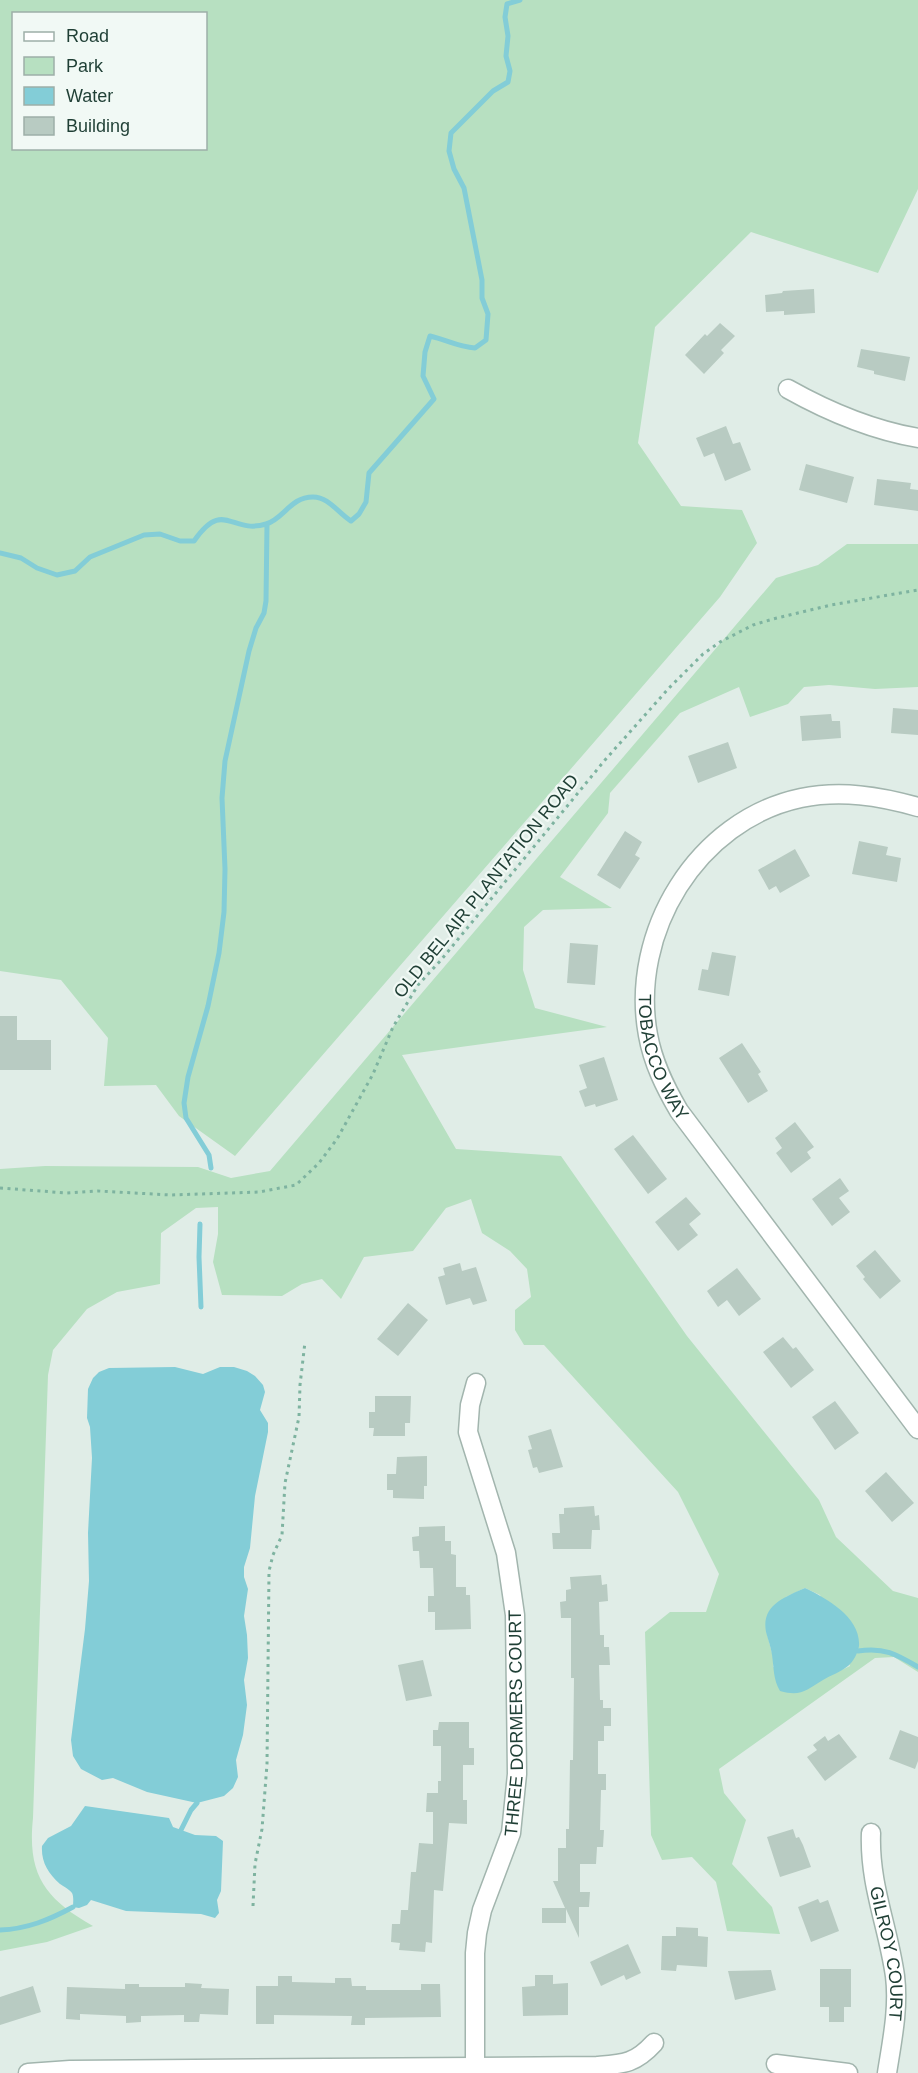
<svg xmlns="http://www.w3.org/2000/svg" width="918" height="2073" viewBox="0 0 918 2073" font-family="Helvetica,sans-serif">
	<rect width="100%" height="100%" fill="#e0ede7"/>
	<path fill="#b7e0c1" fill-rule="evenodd" d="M0,0H918V189L878,273L751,232L655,327L638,443L681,506L742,510L757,543L720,597L235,1156L179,1116L156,1085L104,1086L108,1038L61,980L0,971ZM14,14H206V148H14Z
		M847,544H918V687L875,689L829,685L804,687L788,704L750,717L739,687L680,713L610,793L608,813L560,877L612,908L543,910L524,927L523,970L535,1008L607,1027L402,1055L456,1149L561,1156L687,1336L819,1500L836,1537L893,1591L918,1598V1672L894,1657L875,1658L719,1769L724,1793L746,1820L732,1864L772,1907L780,1934L727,1931L716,1882L692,1857L662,1860L651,1835L645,1632L670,1612H706L719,1574L678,1492L544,1345H524L515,1330V1310L531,1297L527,1269L510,1251L482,1233L471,1199L446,1208L413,1251L364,1257L341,1299L322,1279L302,1284L282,1296L222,1295L213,1262L218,1234V1207L196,1208L161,1233L160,1284L117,1292L87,1309L53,1350L48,1375L33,1818C27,1875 45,1899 93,1926L47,1942L0,1951V1169L45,1166L198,1167L231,1178L270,1171L776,578L818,565ZM805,1588L820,1595L850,1666L831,1675L773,1667V1657L766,1630L786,1597Z"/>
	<path fill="#83cdd7" d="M175,1367L203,1374L220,1367H234L247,1371L255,1376L263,1385L265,1392L260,1410L268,1423V1432L255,1496L250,1548L244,1567V1577L248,1589L244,1616L247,1635L248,1658L244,1680L247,1705L243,1735L236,1760L238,1777L233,1788L224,1796L197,1803L147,1792L113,1778L102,1780L81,1769L73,1756L71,1740L85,1629L89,1581L88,1533L92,1458L90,1427L87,1418L88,1389L93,1378L99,1372L109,1368Z
		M805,1588C828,1599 861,1618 859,1646C858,1653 853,1662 848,1666C841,1672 831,1675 823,1680C806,1690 801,1697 780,1691C773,1679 774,1668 772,1655C771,1647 768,1640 766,1632C761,1605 785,1597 805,1588Z
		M85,1806L169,1818L173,1827L195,1835L216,1836L223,1841L221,1891L217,1900L219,1913L215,1918L201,1914L126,1911L91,1900L87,1905L79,1908L73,1907C73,1903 74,1897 72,1893C69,1889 63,1886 60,1884C48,1873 41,1862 42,1846L48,1838L71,1826Z"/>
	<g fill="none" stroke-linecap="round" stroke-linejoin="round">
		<path stroke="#83cdd7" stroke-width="5" d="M0,553L21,558L37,568L57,575L75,571L90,557L144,535L160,534L180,541H194C224,498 231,535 266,524C284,519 290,497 313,497C329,497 338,513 351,521L359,514L366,502L369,473L434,399L423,376L425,352L430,336C447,340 458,347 475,348L486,340L488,314L482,298V280L464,188L454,169L449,151L451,133L493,91L508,82L510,71L506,56L508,36L505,17L507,4L520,0
			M211,1168L209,1155L186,1118L184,1103L188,1077L208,1006L219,953L224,912L225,869L222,798L225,761L249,651L256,628L264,613L266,601L267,524
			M200,1224L199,1257L201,1307
			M858,1651C884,1647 896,1654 918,1667
			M181,1830L191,1810L197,1803
			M0,1930C27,1929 49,1920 73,1907"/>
	</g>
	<path fill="#b8cbc2" d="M814,289L815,313L784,315V311L766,312L765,295L782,293L783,291Z
		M720,323L735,336L721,350L724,353L704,374L685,355L705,334L707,336Z
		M861,349L910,357L905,381L874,374V371L857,367Z
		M726,426L733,444L740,442L751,470L725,481L714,453L704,457L696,438Z
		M806,464L854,477L847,503L799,490Z
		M877,479L911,483L910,489L918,490V511L874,505Z
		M893,708L918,710V735L891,733Z
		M831,714L832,721H840L841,738L802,741L800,716Z
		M728,742L737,768L698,783L688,756Z
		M625,831L642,842L635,855L640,858L620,889L597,875Z
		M859,841L888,847L886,855L901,858L897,882L852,874Z
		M795,849L810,876L780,893L776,886L769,890L758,870Z
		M570,943L598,945L595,985L567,983Z
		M712,952L736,956L729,996L698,990L702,969L708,970Z
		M0,1016H17V1040H51V1070H0Z
		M742,1043L761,1072L758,1074L768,1091L748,1103L719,1058Z
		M604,1057L618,1100L596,1107L595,1104L585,1107L579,1091L587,1088L579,1065Z
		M795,1122L814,1147L807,1152L811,1158L791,1173L776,1153L782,1148L775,1138Z
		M633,1135L667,1179L648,1194L614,1149Z
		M840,1178L849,1191L839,1198L850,1212L832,1226L812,1199Z
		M686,1197L701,1214L689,1224L698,1235L678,1251L655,1222Z
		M875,1250L901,1281L880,1299L863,1279L865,1277L856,1266Z
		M460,1263L462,1271L476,1267L487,1301L473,1305L470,1298L446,1305L438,1277L445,1275L443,1268Z
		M737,1268L761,1299L739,1316L727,1300L718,1307L707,1291Z
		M408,1303L428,1320L398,1356L377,1339Z
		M783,1337L793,1349L796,1347L814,1370L791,1388L763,1352Z
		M375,1396H411L410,1423H405V1436H373L374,1428H369V1412H375Z
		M835,1401L859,1433L835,1450L812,1417Z
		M551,1429L563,1467L539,1473L537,1467L533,1468L528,1450L532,1449L528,1436Z
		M427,1456V1486H424V1499L393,1498V1490H387V1474H396L397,1457Z
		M886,1472L914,1503L892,1522L865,1491Z
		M594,1506L595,1516L599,1515L600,1530H592L591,1549H553L552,1533H560L559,1514H564V1508Z
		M445,1526V1541H451V1554L456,1555V1587H466V1595H470L471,1629L435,1630V1612H428V1596H434L433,1568H420L419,1551H413L412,1537L419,1536V1527Z
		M601,1575L602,1585L607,1584L608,1601L599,1602L600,1635H604V1647H609L610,1665H599L600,1700H603V1708H611V1726H604V1741H598V1774H606V1790H601L600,1830H604L603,1847H597L596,1864H580V1892H590L589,1907H579V1938L566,1909V1923H542V1908H565L553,1881H558V1848H566V1829H569L570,1760H573L574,1678H571V1618H561L560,1602L566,1601V1590L571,1589L570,1577Z
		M423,1660L432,1696L406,1701L398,1665Z
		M439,1722H469V1748H474V1765H463V1800H467V1824L449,1823L443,1891L434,1890L432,1943L426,1942L425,1952L399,1950L400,1943L391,1942L392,1924H400L401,1910H408L411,1872H416L419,1843L433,1844V1812H426L427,1793H438V1781H441V1746H433V1730H438Z
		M900,1730L918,1737V1761L915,1769L889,1759Z
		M839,1734L857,1757L825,1781L807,1757L817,1750L813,1745L825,1736L828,1741Z
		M793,1829L796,1838L799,1837L803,1845L811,1867L780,1877L767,1837Z
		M818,1899L820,1903L828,1900L839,1931L811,1942L798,1907Z
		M676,1927L698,1928V1936L708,1937L707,1967L677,1965L676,1971L661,1970L662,1936H676Z
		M628,1944L641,1973L626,1980L624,1975L601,1986L590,1962Z
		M820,1969H851V2007H844V2022H829V2007H820Z
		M771,1970L776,1990L735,2000L728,1971Z
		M535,1975H553V1984L568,1983V2015L523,2016L522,1987L535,1986Z
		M278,1976H292V1982L335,1983V1978H351L352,1986H366V1990H421V1984H440L441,2017L365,2018V2025H351L352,2016L274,2015V2024H256V1986H278Z
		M185,1983L202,1984L201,1988L229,1989L228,2015L200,2014L199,2022H184V2015L141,2016V2022L126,2023V2016L80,2014V2020L66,2019L67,1987L125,1989V1984H139V1987H185Z
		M33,1986L41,2012L0,2025V1997Z"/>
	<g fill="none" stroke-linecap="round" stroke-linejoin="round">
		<defs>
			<g id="minor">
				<path d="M788,389C829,412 872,430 918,438"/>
				<path id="s1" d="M918,807C879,796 841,790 801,798C697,820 629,933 648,1035C653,1063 665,1087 679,1111L918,1429"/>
				<path id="s2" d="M871,1833C869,1884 888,1926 895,1976C899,2008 892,2041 887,2073"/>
				<path d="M776,2064L848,2073"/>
				<path id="s3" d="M475,2067V1953L477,1933L482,1910L511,1833L517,1774L515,1615L506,1553L468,1432L470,1405L476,1383"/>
				<path d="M28,2073L70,2070L597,2066C623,2064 635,2064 654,2043"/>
			</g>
		</defs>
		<use href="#minor" stroke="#a2b5ae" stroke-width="21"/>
		<path stroke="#7eb3a0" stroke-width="3" stroke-dasharray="3 4.5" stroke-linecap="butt" d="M0,1188L67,1193L98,1191L170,1195L259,1192L296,1185L319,1163L337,1139L373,1074L393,1027L409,1000L418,985L441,960L605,760L669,688L703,654L720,642L753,625L773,619L831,605L918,590
			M253,1906L255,1864L262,1829L267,1764L269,1571L273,1555L282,1535L285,1483L299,1417L300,1385L305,1342"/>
		<use href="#minor" stroke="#fff" stroke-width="18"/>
	</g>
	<g text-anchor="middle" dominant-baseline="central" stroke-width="4.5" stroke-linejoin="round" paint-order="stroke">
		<g font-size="18" fill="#1f3f35" stroke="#f1f9f5">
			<text transform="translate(486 886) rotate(-51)">OLD BEL AIR PLANTATION ROAD</text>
			<text stroke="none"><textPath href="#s1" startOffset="454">TOBACCO WAY</textPath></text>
			<text stroke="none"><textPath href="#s3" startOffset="350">THREE DORMERS COURT</textPath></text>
			<text stroke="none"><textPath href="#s2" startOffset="122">GILROY COURT</textPath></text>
		</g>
	</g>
	<rect x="12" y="12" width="195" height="138" fill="#f1f9f5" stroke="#9dafa8" stroke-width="1.5"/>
	<rect x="24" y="32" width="30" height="9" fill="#ffffff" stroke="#9dafa8" stroke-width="1.5"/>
	<text x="66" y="42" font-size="18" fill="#1f3f35">Road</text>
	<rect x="24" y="57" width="30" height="18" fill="#b7e0c1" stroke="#9dafa8" stroke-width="1.5"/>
	<text x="66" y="72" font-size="18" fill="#1f3f35">Park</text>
	<rect x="24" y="87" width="30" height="18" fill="#83cdd7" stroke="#9dafa8" stroke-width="1.5"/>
	<text x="66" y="102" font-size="18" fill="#1f3f35">Water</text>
	<rect x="24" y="117" width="30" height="18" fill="#b8cbc2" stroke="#9dafa8" stroke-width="1.5"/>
	<text x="66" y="132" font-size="18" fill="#1f3f35">Building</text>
</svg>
